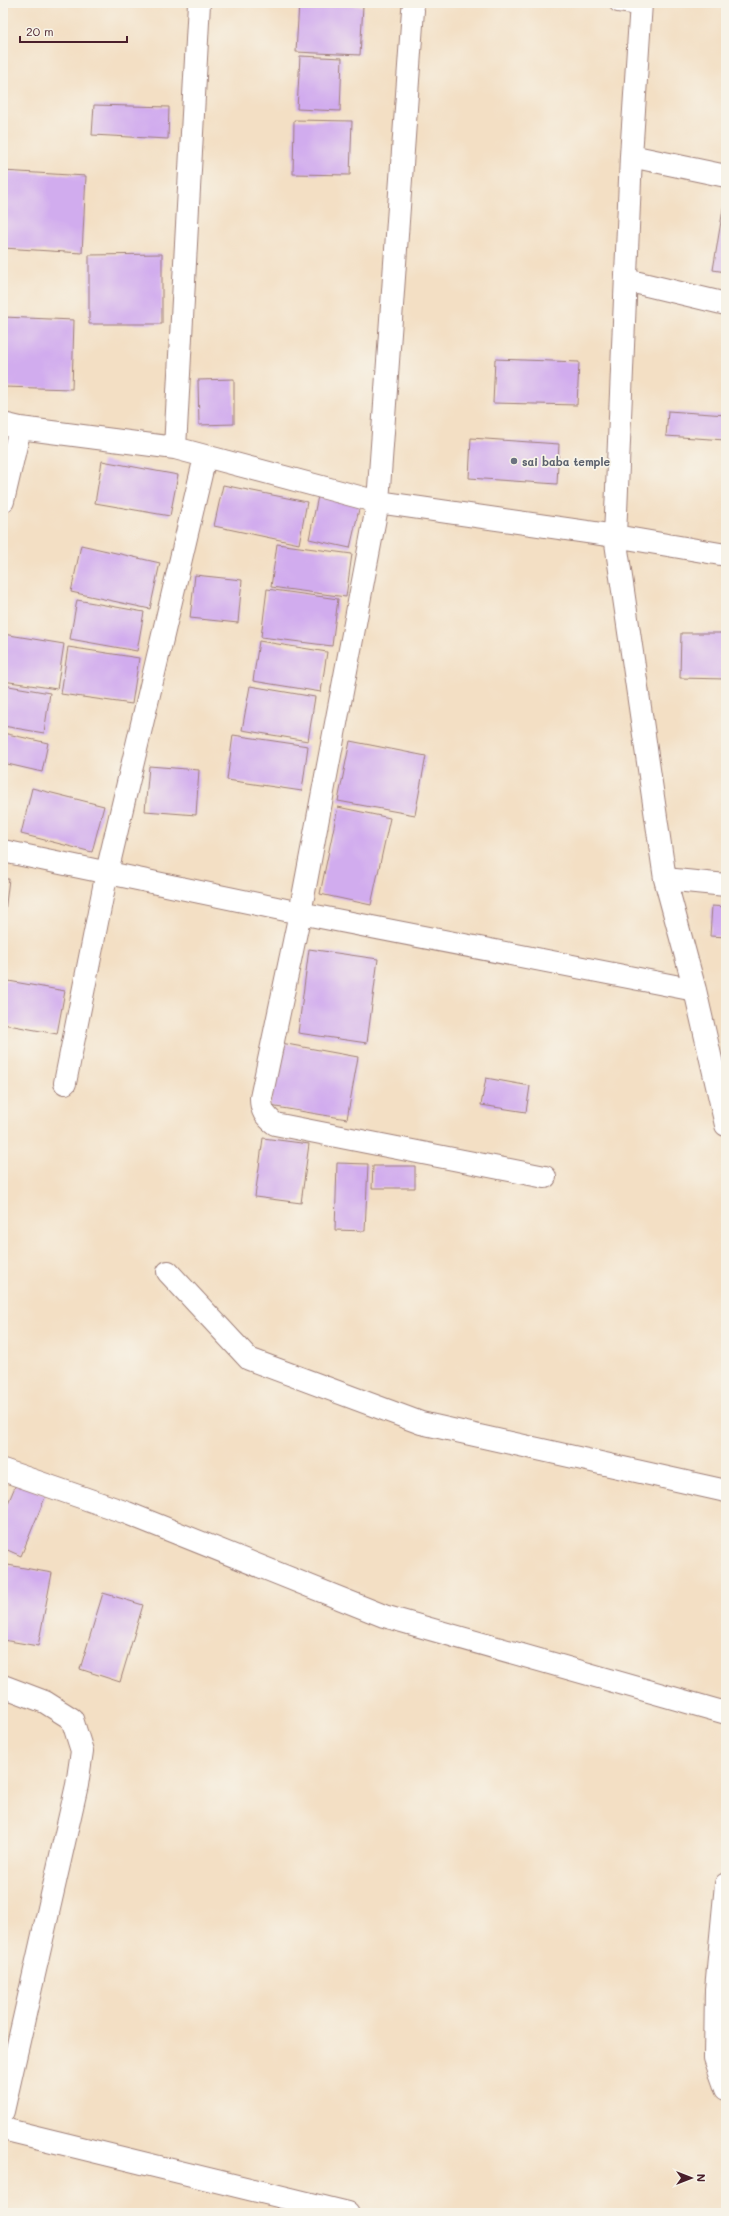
<svg xmlns="http://www.w3.org/2000/svg" width="729" height="2216" viewBox="0 0 729 2216" font-family="Mali,sans-serif">
	<rect width="100%" height="100%" fill="#f7f3e8"/>
	<filter id="ink" filterUnits="userSpaceOnUse"><feTurbulence type="fractalNoise" baseFrequency=".025" numOctaves="2"/><feDisplacementMap in="SourceGraphic" scale="8" xChannelSelector="R" yChannelSelector="G"/><feConvolveMatrix kernelMatrix="1 2 1 2 8 2 1 2 1" color-interpolation-filters="sRGB"/></filter>
	<filter id="wash" filterUnits="userSpaceOnUse"><feTurbulence type="fractalNoise" baseFrequency=".012" numOctaves="4" result="noise"/><feDisplacementMap in="SourceGraphic" scale="16" xChannelSelector="R" yChannelSelector="G"/><feGaussianBlur stdDeviation="0.9" result="paint"/><feColorMatrix in="noise" values="0 0 0 0 0 0 0 0 0 0 0 0 0 0 0 0 0 1.4 0 .05"/><feComposite in="paint" operator="in"/></filter>
	<g filter="url(#wash)">
		<rect width="100%" height="100%" fill="#f3dfc4"/>
		<g id="blocks">
			<path fill="#d1acee" d="M299,3L363,6L360,55L296,52Z
				M300,56L342,58L340,111L297,109Z
				M94,105L169,107L168,139L92,135Z
				M294,120L352,121L350,175L293,174Z
				M3,171L86,176L82,253L3,248Z
				M725,197H726V272L713,270Z
				M162,254V324H89V255Z
				M3,317L74,320L72,389L3,387Z
				M495,359L579,362L577,405L493,403Z
				M234,379V424L199,425L198,380Z
				M668,411L726,415L725,440L666,436Z
				M471,438L559,444L557,484L469,478Z
				M102,461L178,475L170,516L95,503Z
				M223,485L307,502L299,544L214,526Z
				M318,496L360,505L350,548L309,539Z
				M277,544L352,554L346,597L271,587Z
				M81,545L160,563L150,609L71,592Z
				M195,575L242,580L238,623L190,618Z
				M267,589L338,599L332,646L261,637Z
				M77,600L144,612L137,651L70,639Z
				M681,633H726V679L680,678Z
				M3,634L64,644L57,689L3,681Z
				M259,641L327,652L321,692L253,681Z
				M68,647L139,658L132,704L61,694Z
				M3,685L50,693L44,733L3,726Z
				M250,686L315,697L308,741L242,730Z
				M3,733L48,743L42,772L3,763Z
				M233,735L308,746L302,791L227,780Z
				M350,741L426,756L415,815L338,801Z
				M149,766L199,770L196,815L145,811Z
				M32,788L104,806L92,852L21,834Z
				M338,807L390,818L371,905L320,894Z
				M3,879H9L4,920H3Z
				M712,906L726,907V937L710,936Z
				M309,949L378,959L367,1043L298,1033Z
				M3,980L65,991L57,1034L3,1024Z
				M281,1043L358,1057L347,1119L270,1106Z
				M486,1078L530,1086L526,1112L481,1105Z
				M263,1138L309,1144L301,1203L255,1197Z
				M337,1163L368,1164L365,1231L335,1230Z
				M373,1166H415V1188H372Z
				M17,1482L46,1495L21,1556L3,1548V1515Z
				M8,1565L52,1573L38,1646L3,1640V1594Z
				M103,1593L143,1605L120,1682L80,1669Z"/>
		</g>
	</g>
	<g filter="url(#ink)">
		<use href="#blocks" fill-opacity="0" stroke="#9e7f78" stroke-width="1"/>
		<g fill="none" stroke-linecap="round" stroke-linejoin="round">
			<defs>
				<path id="service" d="M618,3L640,6"/>
				<path id="minor" d="M641,3L631,156L615,536L665,879L695,990L726,1125
					M413,10L378,502L300,913L261,1098C261,1111 265,1116 275,1124L545,1177
					M631,156L726,176
					M626,280L726,304
					M3,424L20,428L175,448L378,502L615,536L726,555
					M175,448L199,3
					M3,501L20,428
					M3,851L300,913L695,990
					M665,879L726,885
					M65,1083L107,872L205,457
					M168,1272L249,1359L421,1423L726,1491
					M3,1470L127,1513L384,1616L726,1713
					M3,1686L45,1702L72,1719L82,1751L77,1785L3,2111
					M726,1884L716,1989L715,2058L726,2089
					M3,2129L348,2213"/>
			</defs>
			<use href="#service" stroke="#9e7f78" stroke-width="20"/>
			<use href="#minor" stroke="#9e7f78" stroke-width="24"/>
			<use href="#service" stroke="#fff" stroke-width="18"/>
			<use href="#minor" stroke="#fff" stroke-width="22"/>
		</g>
	</g>
	<circle fill="#6b7280" stroke="#f7f3e8" stroke-width="1.5" cx="514" cy="461" r="4"/>
	<g text-anchor="middle" dominant-baseline="central" stroke-width="3.5" stroke-linejoin="round" paint-order="stroke">
		<g font-size="11" font-weight="bold" fill="#5b616d" stroke="#f7f3e8" text-anchor="start">
			<text x="522" y="461">sai baba temple</text>
		</g>
	</g>
	<rect width="729" height="2216" fill="none" stroke="#f7f3e8" stroke-width="16"/>
	<g transform="translate(691 2178) rotate(90)" stroke="#f7f3e8" stroke-width="3" paint-order="stroke">
	<path d="M0-3L7 15L0 10L-7 15Z" fill="#4a1f2b"/>
	<text y="-6" font-size="11" font-weight="bold" text-anchor="middle" fill="#4a1f2b">N</text>
	</g>
	<path d="M20 36v6h107v-6" fill="none" stroke="#4a1f2b" stroke-width="2"/>
	<text x="26" y="36" font-size="12" fill="#4a1f2b" stroke="#f7f3e8" stroke-width="3" paint-order="stroke">20 m</text>
</svg>
